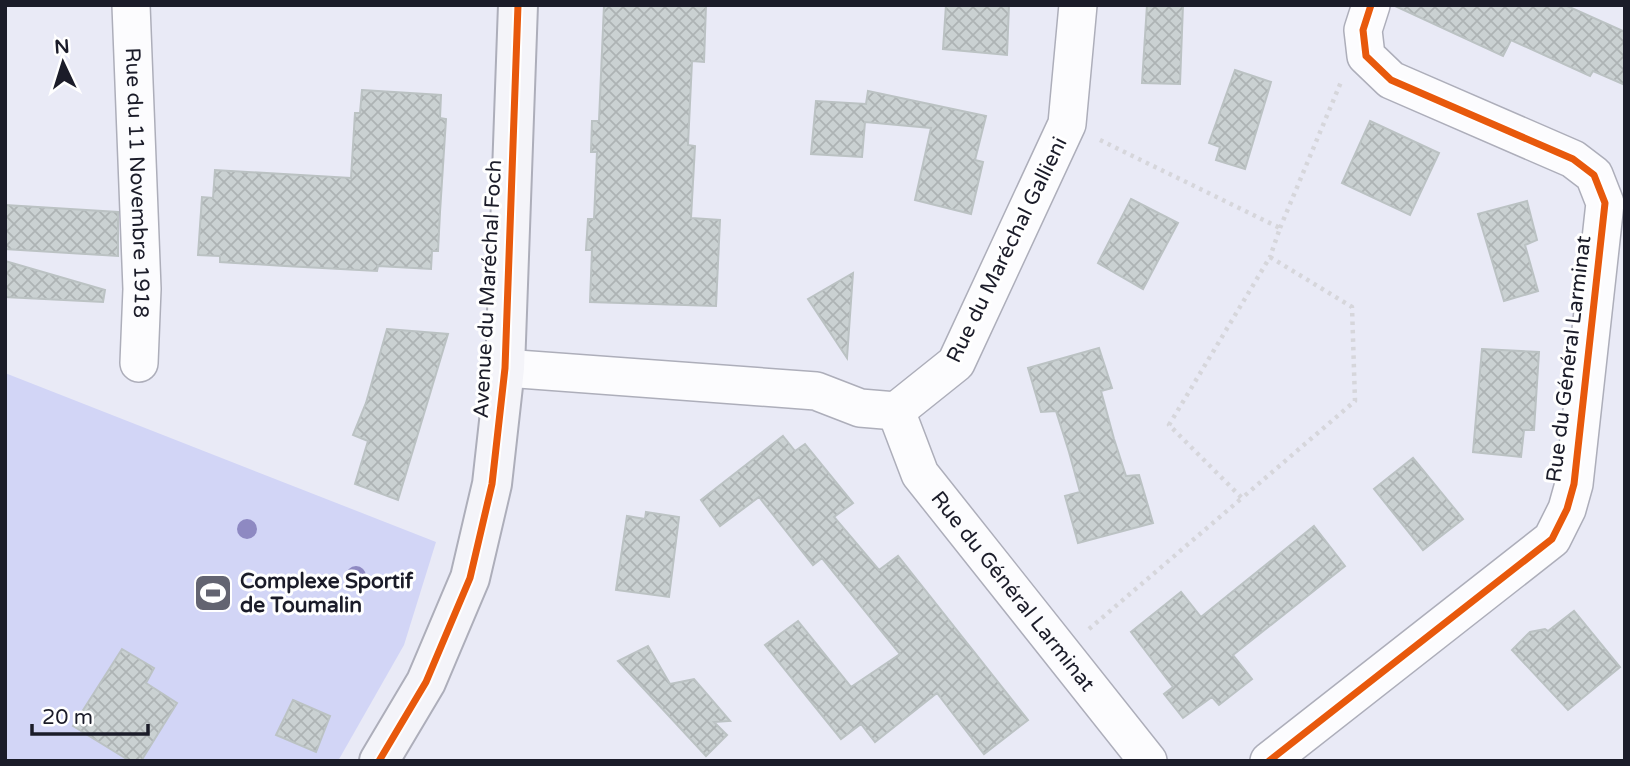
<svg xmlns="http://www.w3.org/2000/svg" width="1630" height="766" viewBox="0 0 1630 766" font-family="'Varela Round',sans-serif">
	<defs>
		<pattern id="building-cross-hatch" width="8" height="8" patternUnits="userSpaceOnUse" patternTransform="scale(1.75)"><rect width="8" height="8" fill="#cad1d2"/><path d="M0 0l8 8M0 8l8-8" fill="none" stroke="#adb3b4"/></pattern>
	</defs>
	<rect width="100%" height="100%" fill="#e9eaf6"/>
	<path fill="#d2d5f6" d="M5,373L436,542L404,645L338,761H5Z"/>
	<path fill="url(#building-cross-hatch)" stroke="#bbc2c3" stroke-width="2" d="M604,5H706L704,62L692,61L688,145L695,146L691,218L720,220L716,306L590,302L592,250H586L588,219H594L597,152H591L592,121H599Z
		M946,5H1009L1007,55L943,49Z
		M1147,5H1183L1180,84L1142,83Z
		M1393,5H1565L1625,32V85L1593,71L1590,76L1511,40L1503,56Z
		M1235,70L1271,82L1245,169L1216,160L1220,147L1209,143Z
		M362,90L441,95L440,118L446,119L440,212L438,251H432L431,269L378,266L377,271L285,266L220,262V256L198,255L202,197L213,198L215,170L351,178L355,113H360Z
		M868,91L986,116L975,160L983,162L971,214L915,200L931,128L865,122L862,157L811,154L816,101L866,104Z
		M1370,121L1439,153L1410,215L1342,183Z
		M1131,199L1178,223L1143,289L1098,263Z
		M1527,201L1537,240L1525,245L1538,291L1504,301L1478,214Z
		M5,205L118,212V256L5,249Z
		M5,261L105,290L103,302L5,297Z
		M853,273L847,358L808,299Z
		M387,329L448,334L398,500L355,484L368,441L353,435L366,403Z
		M1099,348L1112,388L1101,391L1114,439L1126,476L1139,475L1153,523L1078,543L1065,496L1080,492L1069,452L1056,411L1041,412L1028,368Z
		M1482,349L1539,352L1534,430H1524L1521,457L1473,452Z
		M783,436L795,451L805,444L853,503L834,517L879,570L898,556L1028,720L984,754L937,693L875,742L861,724L841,739L765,645L798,621L851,687L900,654L822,558L813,565L759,497L720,526L701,500Z
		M1413,458L1463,519L1423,550L1374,489Z
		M646,512L679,517L669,597L616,590L627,516L645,519Z
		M1314,526L1345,566L1233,655L1252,679L1219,705L1212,697L1183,718L1164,694L1173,687L1131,632L1181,592L1201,617Z
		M1574,611L1620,667L1568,710L1512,650L1530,632L1545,629L1548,631Z
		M648,646L670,684L694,679L730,721L714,722L727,735L706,756L618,661Z
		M122,649L154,668L146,683L177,703L141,761H130L73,726Z
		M293,700L330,716L316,752L276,735Z"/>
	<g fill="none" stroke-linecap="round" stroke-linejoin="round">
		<defs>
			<g id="minor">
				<path id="s1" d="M131,5L142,289L139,363"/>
				<path d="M505,368L816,391L860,408L896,411L956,363L1067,124L1078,5"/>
				<path id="s2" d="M896,411L920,474L1148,761"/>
				<path d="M1269,761L1552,539L1567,509L1574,484L1605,203L1594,175L1573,159L1391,80L1366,56L1363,30L1371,5"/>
			</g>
			<path id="secondary" d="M379,761L426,682L470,578L492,484L505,368L518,5"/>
		</defs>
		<use href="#minor" stroke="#adaeba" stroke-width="40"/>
		<use href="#secondary" stroke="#adaeba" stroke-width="42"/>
		<path stroke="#d6d6db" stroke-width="4.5" stroke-dasharray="3.5 5" stroke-linecap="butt" d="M1100,140L1280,228L1270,257
			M1280,228L1341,82
			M1270,257L1352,307L1355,401L1242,498L1169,425Z
			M1089,629L1242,498"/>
		<use href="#minor" stroke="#fcfcfe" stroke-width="37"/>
		<use href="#secondary" stroke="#f4f4f9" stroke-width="38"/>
		<defs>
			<path id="cycleway" d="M379,761L426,682L470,578L492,484L505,368L518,5
				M1269,761L1552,539L1567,509L1574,484L1605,203L1594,175L1573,159L1391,80L1366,56L1363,30L1371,5"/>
		</defs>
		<use href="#cycleway" stroke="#fff" stroke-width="11"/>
		<use href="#cycleway" stroke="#e8590c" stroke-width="7"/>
	</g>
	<g fill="#8e89c2">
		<circle cx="247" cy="529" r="10"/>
		<circle cx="356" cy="576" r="10"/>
	</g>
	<defs>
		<symbol id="stadium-square" viewBox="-11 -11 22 22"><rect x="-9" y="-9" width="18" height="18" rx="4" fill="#636471" stroke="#fff"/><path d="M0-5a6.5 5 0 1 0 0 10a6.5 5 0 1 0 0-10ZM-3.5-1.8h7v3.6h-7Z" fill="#fff"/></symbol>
	</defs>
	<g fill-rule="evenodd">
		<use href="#stadium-square" x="191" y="571" width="44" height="44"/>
	</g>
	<g text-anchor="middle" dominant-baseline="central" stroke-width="6" stroke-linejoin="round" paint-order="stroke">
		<g font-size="21" fill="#1b1c29" stroke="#fff">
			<text stroke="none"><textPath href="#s1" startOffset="178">Rue du 11 Novembre 1918</textPath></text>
			<text transform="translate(1007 250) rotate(-64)">Rue du Maréchal Gallieni</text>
			<text transform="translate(488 289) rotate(-87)">Avenue du Maréchal Foch</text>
			<text transform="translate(1569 359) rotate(-83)">Rue du Général Larminat</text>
			<text stroke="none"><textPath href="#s2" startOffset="217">Rue du Général Larminat</textPath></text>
		</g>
		<g font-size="21" font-weight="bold" fill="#1b1c29" stroke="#fff" text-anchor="start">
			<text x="240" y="581">Complexe Sportif<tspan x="240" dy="24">de Toumalin</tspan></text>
		</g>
	</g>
	<rect width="1630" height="766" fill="none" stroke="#1b1c29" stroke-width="14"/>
	<g transform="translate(63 63) rotate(356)" stroke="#ffffff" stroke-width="5" paint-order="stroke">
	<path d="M0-5L12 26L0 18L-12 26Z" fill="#1b1c29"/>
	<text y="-10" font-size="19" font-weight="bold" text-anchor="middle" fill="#1b1c29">N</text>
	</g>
	<path d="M32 724v10h116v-10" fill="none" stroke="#1b1c29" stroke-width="3.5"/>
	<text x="42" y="724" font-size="21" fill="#1b1c29" stroke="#ffffff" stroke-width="5" paint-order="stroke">20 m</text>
</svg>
